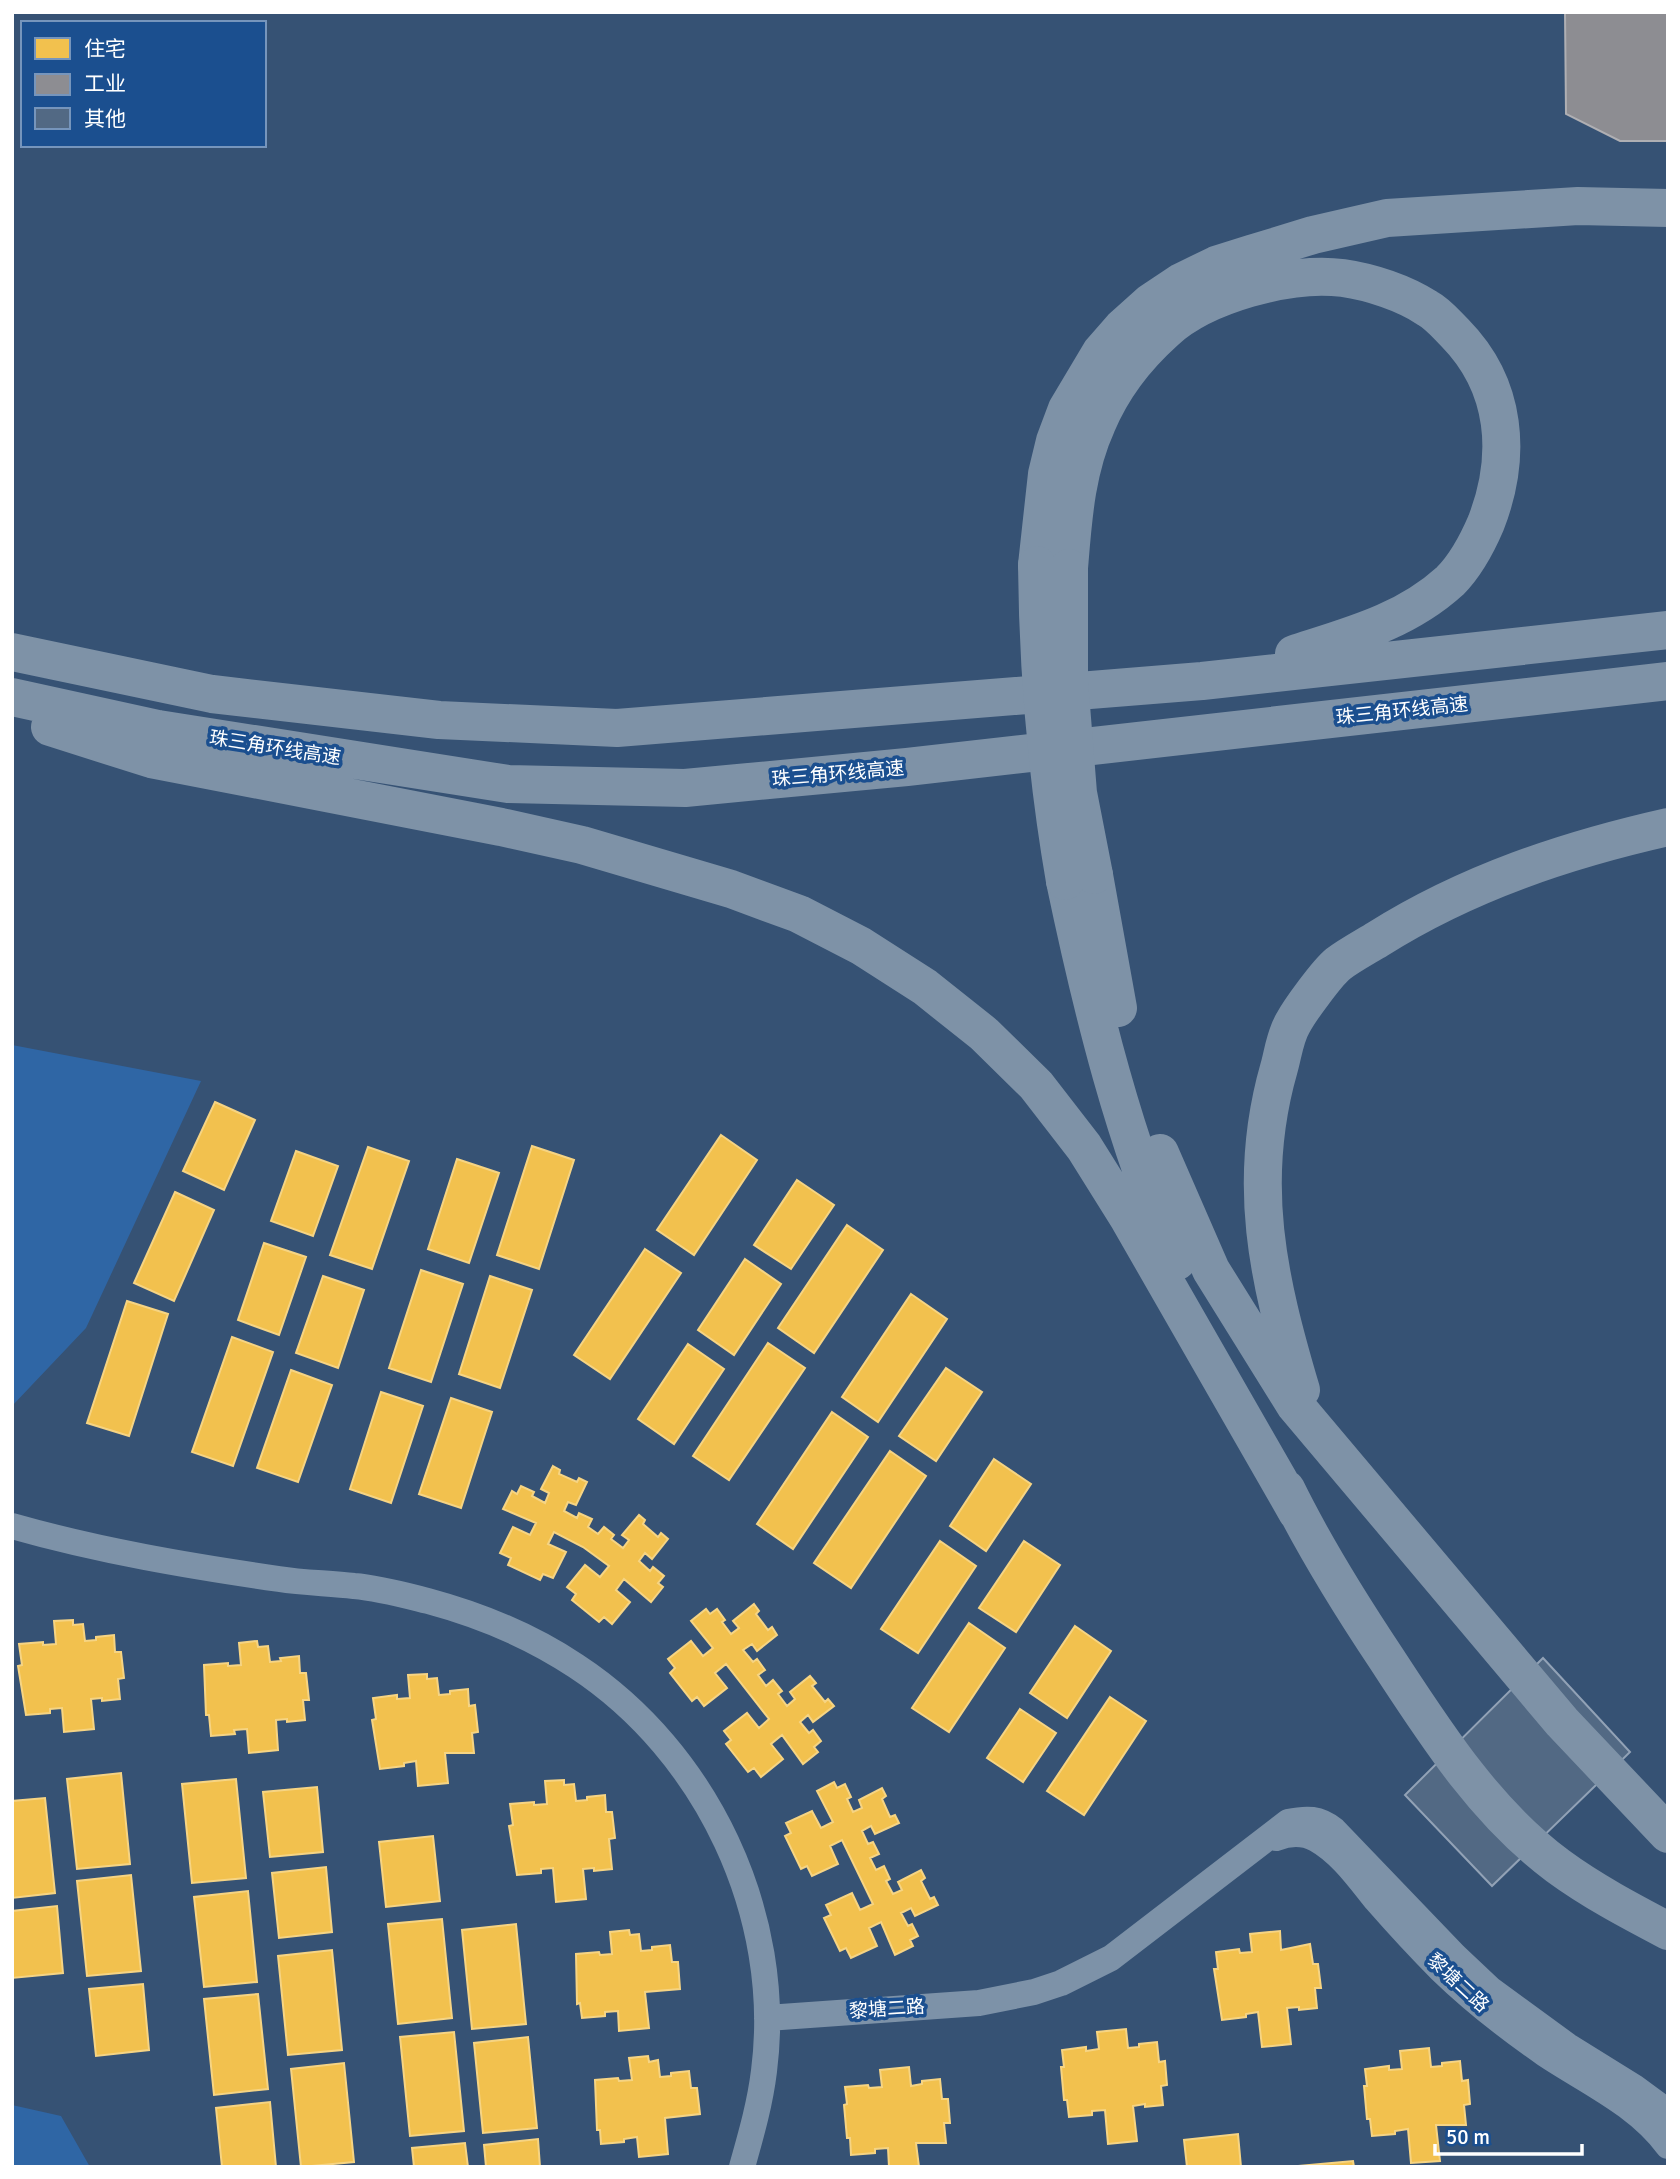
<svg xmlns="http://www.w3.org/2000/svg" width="1680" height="2179" viewBox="0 0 1680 2179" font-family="Signika,'Noto Sans SC',sans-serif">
	<rect width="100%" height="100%" fill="#365274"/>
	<path fill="#2f66a5" d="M12,1045L201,1081L86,1328L12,1406Z
		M12,2105L61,2116L90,2167H12Z"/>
	<path fill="#f2c14e" stroke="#f6d483" stroke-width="2" d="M215,1102L255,1120L224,1190L183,1171Z
		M721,1135L757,1160L694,1255L657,1230Z
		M532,1146L574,1160L539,1269L497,1255Z
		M368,1147L409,1161L372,1269L330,1255Z
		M296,1151L338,1166L313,1236L271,1221Z
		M457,1159L499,1173L469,1263L428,1249Z
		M797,1180L834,1205L791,1269L754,1245Z
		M175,1192L214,1210L174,1301L134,1283Z
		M847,1225L883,1250L814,1353L778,1328Z
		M264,1243L306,1257L279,1335L238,1320Z
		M645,1249L681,1273L610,1379L574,1355Z
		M745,1259L781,1284L734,1355L698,1330Z
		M421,1270L463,1284L431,1382L389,1368Z
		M323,1276L364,1290L338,1368L296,1353Z
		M490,1276L532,1290L500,1388L459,1374Z
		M911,1294L947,1319L878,1422L842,1397Z
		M127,1301L168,1314L129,1436L87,1423Z
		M232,1337L273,1352L233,1466L192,1452Z
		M768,1343L805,1368L729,1480L693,1456Z
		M688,1344L724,1369L674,1444L638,1419Z
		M946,1368L982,1392L936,1461L899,1436Z
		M291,1370L332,1385L298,1482L257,1468Z
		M381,1392L423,1406L391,1503L350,1489Z
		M451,1398L492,1412L461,1508L419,1494Z
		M832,1412L868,1437L793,1549L757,1524Z
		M890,1451L926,1476L851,1588L814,1563Z
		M994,1459L1031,1484L986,1551L950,1526Z
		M553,1466L560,1470L559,1474L577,1482L579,1478L587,1482L576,1505L568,1502L564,1511L577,1518L579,1513L592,1519L588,1527L598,1534L604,1527L614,1535L611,1539L623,1548L629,1540L622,1535L639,1515L645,1520L643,1524L658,1537L661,1533L668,1539L652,1559L645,1553L639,1561L650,1571L653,1567L664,1576L658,1583L663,1587L651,1602L624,1579L616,1590L630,1602L612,1624L604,1617L599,1622L572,1600L576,1594L567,1587L585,1565L600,1577L609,1566L583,1547L554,1532L548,1544L566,1552L553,1578L543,1574L540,1580L508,1565L511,1558L500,1553L513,1527L530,1535L536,1523L503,1509L512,1491L517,1494L521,1486L534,1492L532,1496L545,1503L549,1493L541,1489Z
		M940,1541L976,1566L918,1653L881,1629Z
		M1024,1541L1060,1565L1016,1632L979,1608Z
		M754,1604L759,1611L756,1614L768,1630L772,1627L777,1635L757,1651L752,1644L743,1650L753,1662L757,1659L765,1670L758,1675L766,1686L773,1680L782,1691L778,1694L787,1706L795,1699L790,1692L810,1676L816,1683L812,1686L825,1702L828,1699L834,1706L813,1722L808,1715L800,1722L809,1733L813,1730L821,1741L814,1747L818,1752L803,1764L782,1735L771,1744L783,1759L761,1777L754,1768L748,1772L726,1744L731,1740L724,1731L747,1713L759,1728L769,1719L726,1664L715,1673L727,1688L704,1706L697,1697L692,1701L670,1673L675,1668L668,1659L691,1641L703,1656L713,1648L691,1621L706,1609L710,1614L717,1609L725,1620L722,1622L731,1634L739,1628L733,1621Z
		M73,1620V1625L83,1624L85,1641L96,1640V1637L114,1635L115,1652H121L124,1678L118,1679L120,1699L102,1701V1698L91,1699L94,1729L64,1732L62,1708L50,1709V1713L26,1715L18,1666L22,1665L19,1644L43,1642V1645L56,1644L54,1621Z
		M969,1623L1005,1648L949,1732L912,1708Z
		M1075,1626L1111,1651L1067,1718L1030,1693Z
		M257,1641L258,1647L268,1646L270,1662L281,1661L280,1658L299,1656L300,1673H306L309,1700H303L305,1720L287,1722V1719L276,1720L278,1750L249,1753L247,1729L234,1730L235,1734L211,1736L209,1715H206L204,1665L228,1663V1666L241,1665L239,1643Z
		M427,1674V1679L437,1678L439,1695L450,1694V1691L468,1689L469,1706L475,1705L478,1732L472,1733L474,1753H445L448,1783L418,1786L416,1761L404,1763V1766L380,1769L372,1720L376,1719L373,1698L397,1695V1699L410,1698L408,1675Z
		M1110,1697L1146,1721L1084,1815L1047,1791Z
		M1020,1709L1056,1733L1023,1782L987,1758Z
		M121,1773L130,1864L77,1869L67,1779Z
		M236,1779L246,1878L192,1883L182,1784Z
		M564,1780V1785L574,1784L576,1801L587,1800V1797L605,1795L606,1812H612L615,1838L609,1839L612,1869L594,1871V1868L583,1869L586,1899L556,1902L553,1868L541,1869V1873L517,1875L509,1826L513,1825L510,1804L534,1802V1805L547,1804L545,1781Z
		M834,1782L837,1788L845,1784L851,1797L847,1799L853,1812L862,1808L859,1800L882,1788L886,1796L882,1799L890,1817L895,1815L899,1823L875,1834L871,1826L862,1831L868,1844L873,1842L879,1854L870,1858L876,1870L884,1866L890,1879L886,1881L893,1894L902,1890L898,1882L921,1870L925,1878L921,1881L930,1899L934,1897L938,1905L915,1916L911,1908L901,1913L908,1926L912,1924L918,1936L910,1940L913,1946L895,1955L881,1922L869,1928L877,1946L851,1958L846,1948L840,1951L824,1918L831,1915L826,1905L852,1893L860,1910L873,1904L842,1840L830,1846L838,1864L812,1876L807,1866L801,1869L785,1836L791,1833L786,1823L812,1811L821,1828L833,1822L817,1791Z
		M317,1787L323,1852L270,1857L263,1792Z
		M45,1798L55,1893L12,1898V1801Z
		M433,1836L440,1901L386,1907L379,1842Z
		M326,1867L332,1932L279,1938L272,1873Z
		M131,1875L141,1971L87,1976L77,1881Z
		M248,1891L257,1982L204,1987L194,1897Z
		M57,1906L63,1973L12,1978V1911Z
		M442,1919L452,2018L398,2024L388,1924Z
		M516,1924L526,2024L472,2029L462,1930Z
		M629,1930L630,1935L639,1934L641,1951L652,1950V1947L670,1945L672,1962H678L680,1989L645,1992L649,2028L619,2031L618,2011L605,2012V2016L582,2018L580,2003L577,2004L576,1954L599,1952L600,1955L612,1954L610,1932Z
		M1280,1931L1281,1950L1310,1944L1313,1964H1318L1321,1988H1315L1317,2008L1299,2010V2007L1287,2008L1291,2044L1262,2047L1258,2012L1246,2014V2017L1222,2020L1214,1969H1218L1216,1952L1239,1949L1240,1953L1252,1952L1250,1934Z
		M332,1950L342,2050L288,2055L278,1956Z
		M143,1984L149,2050L96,2056L89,1989Z
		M258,1994L268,2089L214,2095L204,1999Z
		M1126,2029L1128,2048L1139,2047V2044L1157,2042L1159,2062L1165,2061L1167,2085L1161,2086L1163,2105L1145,2107V2104L1133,2106L1137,2141L1108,2144L1105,2110L1092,2111V2115L1069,2117L1067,2100H1064L1061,2067H1064L1062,2050L1086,2047V2051L1099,2049L1097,2032Z
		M454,2032L464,2131L410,2136L400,2037Z
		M528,2037L537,2128L483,2133L474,2043Z
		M1429,2048L1431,2067L1442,2066V2063L1460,2061L1462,2081L1468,2080L1470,2104L1464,2105L1466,2125H1436L1440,2161L1411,2163L1408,2129L1395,2131V2134L1372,2136L1370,2119H1367L1364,2086H1367L1365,2069L1389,2066V2070L1402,2069L1400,2051Z
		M648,2056L649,2062L658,2060L660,2077L671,2076V2073L689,2071L691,2088H697L700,2114L665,2118L668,2154L639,2157L637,2137L624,2139V2142L601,2144L600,2130H597L595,2080L618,2078L619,2081L632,2080L629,2058Z
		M344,2063L354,2162L301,2167L291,2069Z
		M909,2067L911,2086L922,2084V2081L940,2079L942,2099H948L950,2123H944L946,2143H916L919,2167H889L888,2148L875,2149V2153L851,2155L850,2138H847L844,2105L847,2104L845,2087L868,2085L869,2088L882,2087L880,2070Z
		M270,2102L276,2167H222L216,2108Z
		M1238,2134L1241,2167H1187L1184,2140Z
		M538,2139L540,2167H486L484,2145Z
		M465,2143L468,2167H414L412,2148Z
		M1353,2161L1354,2167H1299V2166Z"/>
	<path fill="#8d8d92" stroke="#afafb3" stroke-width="2" d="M1565,12H1668V141H1620L1566,114Z"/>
	<path fill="#526984" stroke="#92a2b6" stroke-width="2" d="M1543,1658L1630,1752L1492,1886L1405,1795Z"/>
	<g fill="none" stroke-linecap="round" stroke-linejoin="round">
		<path stroke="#7d92a8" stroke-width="26" d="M12,1526C100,1551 189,1566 279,1579C304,1583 329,1583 354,1586C379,1588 404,1595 428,1601C480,1615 531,1636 576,1666C707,1752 784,1915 764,2071C760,2104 751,2135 742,2167
			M1276,1838C1289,1833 1303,1832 1316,1839C1341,1853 1359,1879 1376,1900C1397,1924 1419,1948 1441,1970C1473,2001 1509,2029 1545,2054C1587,2082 1637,2104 1668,2146
			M767,2018L979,2003L1034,1992L1061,1983L1111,1958L1288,1822C1307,1818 1319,1818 1334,1830L1455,1956L1490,1989L1568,2046L1634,2087L1668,2112"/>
		<path stroke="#7e92a7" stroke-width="38" d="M1037,565L1047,474L1055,441L1067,409L1101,352L1122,328L1151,302L1181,282L1216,265L1251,254L1313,235L1387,218L1578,206L1668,208
			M1069,568C1073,519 1076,470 1097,424C1112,388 1136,357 1165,331C1204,295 1290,271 1343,278C1371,282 1404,293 1427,308C1438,314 1446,324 1455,333C1507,386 1512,456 1486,523C1477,544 1466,565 1450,581C1405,622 1350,636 1294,654
			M12,652L212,694L439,720L617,728L1202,681L1668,630
			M12,697L158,729L508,784L685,788L907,767L1668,681
			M50,727L151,759L501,827L582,845L731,889L799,914L861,946L925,987L984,1034L1036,1085L1084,1147L1129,1219L1297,1512
			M1094,875L1118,1008
			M1065,881C1092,1010 1124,1140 1177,1261
			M1160,1153L1211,1270L1295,1405L1562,1722L1668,1834
			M1301,1390C1268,1279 1246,1183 1279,1068C1283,1054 1285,1036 1293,1023C1300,1010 1327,973 1338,964C1350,955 1365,947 1378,939C1467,883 1566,850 1668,827
			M1286,1489C1315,1548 1350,1604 1386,1658C1435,1733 1485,1812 1558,1866C1592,1891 1630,1911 1668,1931"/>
		<path stroke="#7e92a7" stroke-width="38" d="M1037,565C1038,671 1047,777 1065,881
			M1069,568V681L1078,793L1094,875"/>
	</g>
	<g text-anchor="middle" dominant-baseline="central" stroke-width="7" stroke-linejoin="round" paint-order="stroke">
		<g font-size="19" fill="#fff" stroke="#1b4f8f">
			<text transform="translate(1402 711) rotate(-6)">珠三角环线高速</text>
			<text transform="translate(275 748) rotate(9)">珠三角环线高速</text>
			<text transform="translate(838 774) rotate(-5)">珠三角环线高速</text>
			<text transform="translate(1458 1983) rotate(43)">黎塘二路</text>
			<text transform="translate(887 2009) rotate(-4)">黎塘二路</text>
		</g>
	</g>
	<rect width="1680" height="2179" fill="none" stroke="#ffffff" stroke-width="28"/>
	<rect x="21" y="21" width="245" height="126" fill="#1b4f8f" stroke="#7695bc" stroke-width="2"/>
	<rect x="35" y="38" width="35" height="21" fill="#f2c14e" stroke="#7695bc" stroke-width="2"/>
	<text x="84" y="56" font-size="21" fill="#ffffff">住宅</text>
	<rect x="35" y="74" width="35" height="21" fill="#8d8d92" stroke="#7695bc" stroke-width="2"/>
	<text x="84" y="91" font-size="21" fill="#ffffff">工业</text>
	<rect x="35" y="108" width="35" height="21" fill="#526984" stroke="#7695bc" stroke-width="2"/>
	<text x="84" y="126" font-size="21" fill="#ffffff">其他</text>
	<path d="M1435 2144v10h147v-10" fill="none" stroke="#ffffff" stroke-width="3.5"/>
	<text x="1446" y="2144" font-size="21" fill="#ffffff" stroke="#1b4f8f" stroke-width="5" paint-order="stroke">50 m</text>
</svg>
